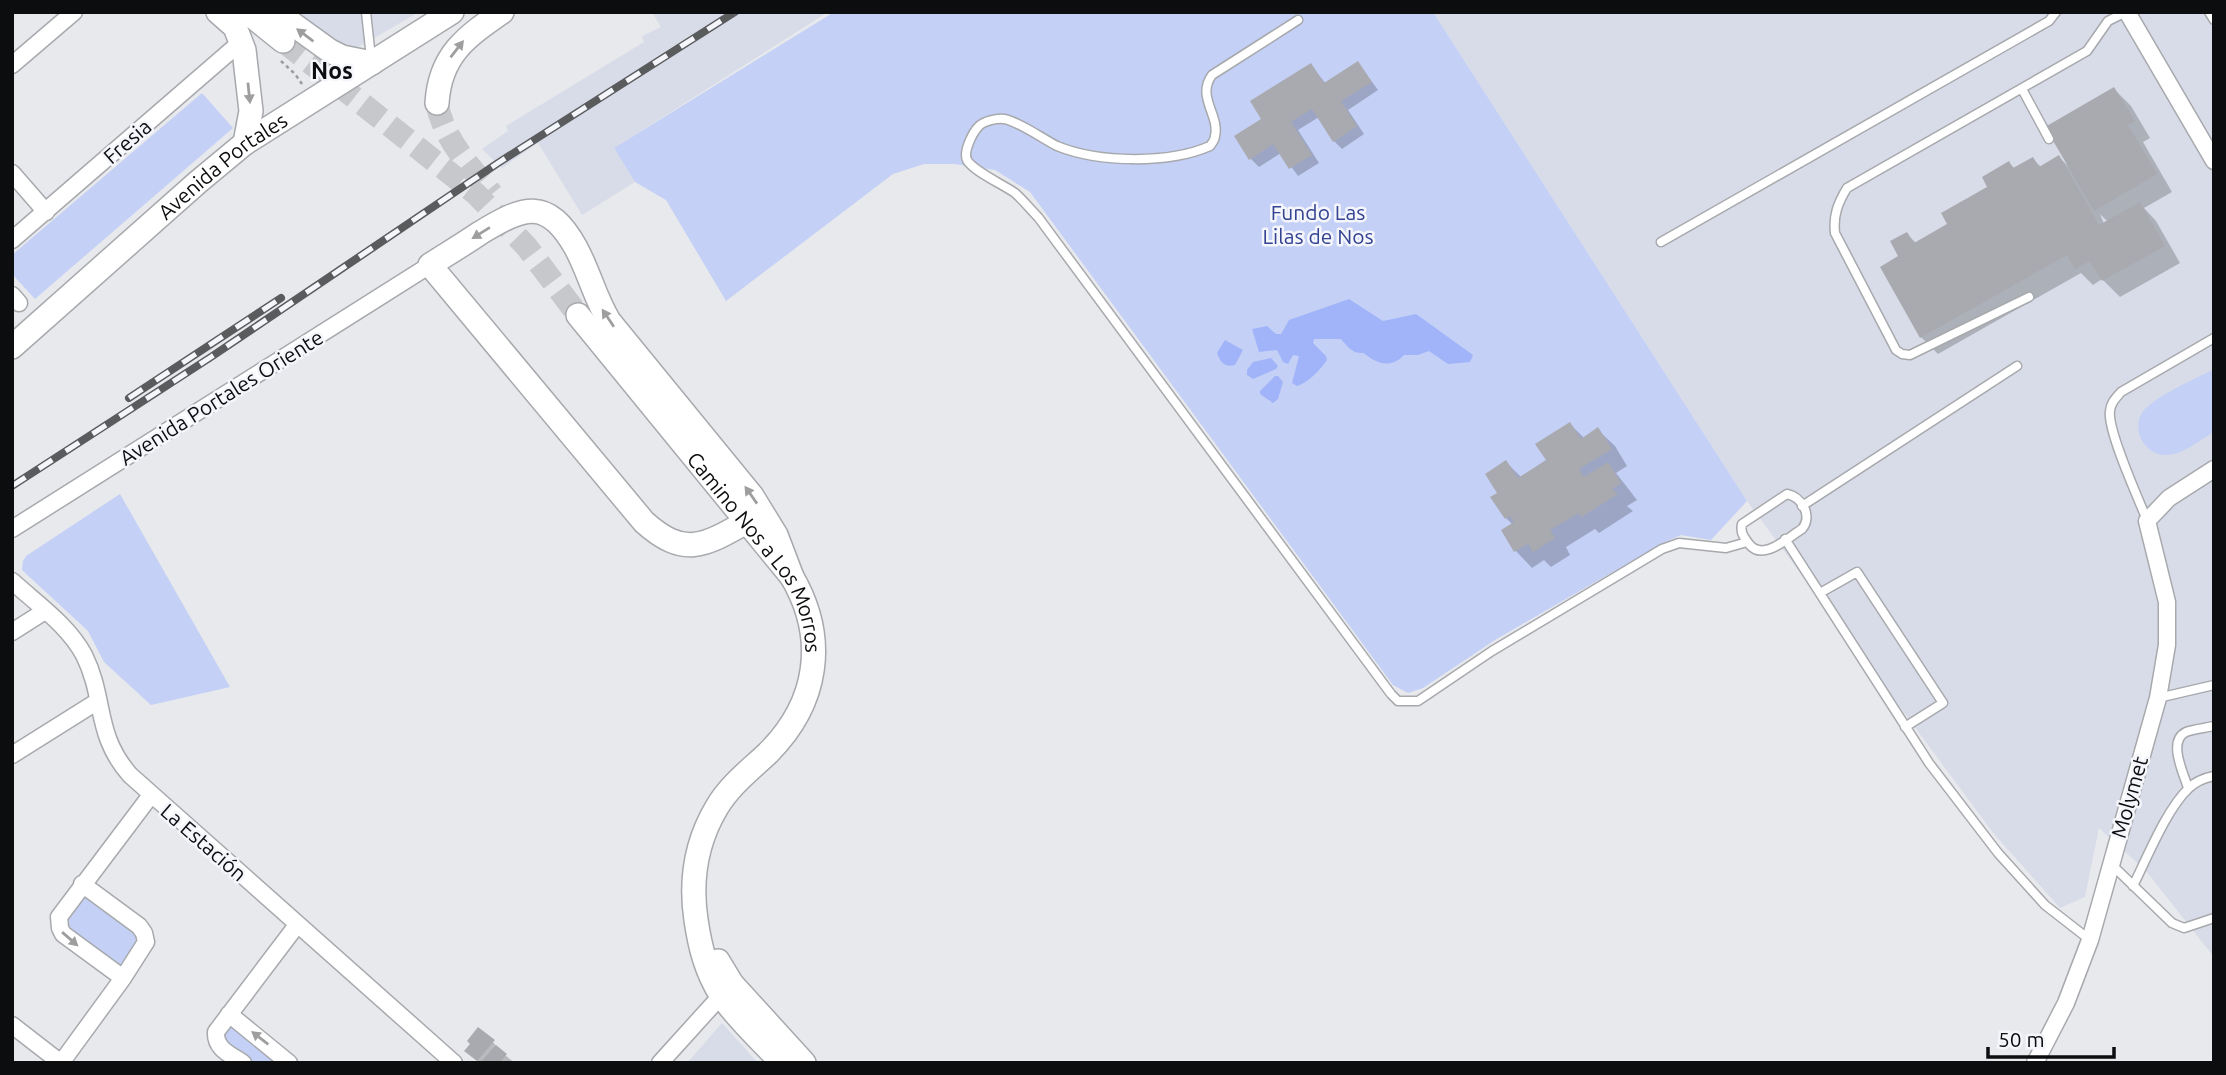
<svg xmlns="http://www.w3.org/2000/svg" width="2226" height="1075" viewBox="0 0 2226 1075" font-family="Ubuntu,sans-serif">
	<rect width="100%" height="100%" fill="#e7e9ed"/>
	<path fill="#d8dce8" d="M294,12H419L355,49L340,47Z
		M652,12H828L614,148L635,182L582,215L538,143L502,168L482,149L508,131L506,126L644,42L642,36L661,27Z
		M1433,12H2214V957L2146,871L2099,828L2085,897L2060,908L1994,834L1747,501Z
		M722,1023L758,1063H687Z"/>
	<path fill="#c4d0f5" d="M834,12H1433L1747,501L1711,540L1681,535L1661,544L1495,640L1423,688L1408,693L1393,685L1030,192L995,170L955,164H924L893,174L726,301L666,200L635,182L614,148Z
		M202,93L233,128L35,299L12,274V255Z
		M2214,369V432C2200,440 2181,456 2165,455C2141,454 2129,423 2147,407C2162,393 2195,379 2214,369Z
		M120,494L230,687L151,705L104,662L88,631L22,570L23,561L26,556Z
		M85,898L89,899L132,929L140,939L126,965L119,967L70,931L65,924L80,900Z
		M229,1026L234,1027L280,1063H255L221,1041L225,1029Z"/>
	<path fill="#a1b4f9" d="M1349,299L1383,321L1416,314L1473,355L1470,362L1448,364L1429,351L1418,355H1404C1391,369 1376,364 1364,353C1352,354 1348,347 1341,339H1314L1313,343L1326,356L1327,360C1320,370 1309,382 1297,386L1292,383L1299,356L1293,355L1288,364L1283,362L1277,350L1259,352L1252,329L1267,326L1276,334H1281L1289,320Z
		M1225,340L1243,350L1235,365C1225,368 1220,362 1217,353Z
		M1271,358L1278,366L1276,369L1253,379L1247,375V370L1253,362Z
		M1275,376H1278L1283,382L1278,399L1273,403L1260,394V391Z"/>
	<path fill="#0003" fill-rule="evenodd" d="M1358,63L1378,90L1348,110L1364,134L1342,149L1334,141L1319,117L1298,130L1319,163L1298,176L1281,153L1259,167L1251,159L1264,120L1311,65L1326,84Z
		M2114,89L2131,106L2150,138L2143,142L2172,192L2144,208L2156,221L2180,263L2120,297L2102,279L2093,285L2081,273L1938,354L1921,337L1901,257L1907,234L1917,244L1950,225L1990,188L2009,163L2015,169L2033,159L2041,167L2059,157L2070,168ZM2100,214L2108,222L2104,224Z
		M1570,424L1584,438L1598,430L1615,446L1627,466L1616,473L1637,500L1627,506L1633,511L1599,533L1595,529L1566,547L1570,555L1551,567L1544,560L1532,568L1516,551L1503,531L1513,525L1506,518L1499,493L1506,462L1522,478L1548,461Z
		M493,1042L500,1051L515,1063H480L474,1058Z"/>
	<path fill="#a9aaaf" d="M1358,61L1372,82L1341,101L1357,126L1333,142L1312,109L1291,122L1312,155L1289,169L1273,144L1249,160L1234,136L1261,119L1250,101L1311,63L1324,83Z
		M2114,87L2135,121L2128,125L2157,174L2094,211L2045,127Z
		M2059,155L2099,225L2140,202L2165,246L2102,281L2090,261L2075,269L2067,255L1920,338L1880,267L1898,256L1890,241L1907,232L1914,243L1947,224L1941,213L1987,187L1982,177L2009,161L2013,168L2033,157L2039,167Z
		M1570,422L1581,439L1598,427L1612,449L1579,469L1584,477L1608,462L1621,483L1612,489L1618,494L1581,517L1579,513L1550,530L1555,538L1533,552L1528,544L1514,552L1501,530L1514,522L1510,516L1505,519L1490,497L1497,493L1485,474L1506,460L1518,478L1546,460L1535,444Z
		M478,1027L495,1040L477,1061L464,1051L470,1044L467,1041Z
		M496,1045L507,1054L499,1063H480Z"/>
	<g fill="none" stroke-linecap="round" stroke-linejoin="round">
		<path stroke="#c6c8cc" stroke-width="23" stroke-dasharray="23 11" stroke-linecap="butt" d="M283,41L476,194L526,246L578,315
			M437,103C443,139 470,166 492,194"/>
		<defs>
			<path id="service" d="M366,12L371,58
				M2209,12L2214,20
				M1298,20L1212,75C1196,97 1220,115 1215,136C1215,140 1212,143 1210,146C1169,164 1099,163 1057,146C1043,139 1018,121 1004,119C997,118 984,121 979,126C973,132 963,151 967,160C973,171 1004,185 1015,193C1023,200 1030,209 1038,217L1391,694L1398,701H1418L1492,651L1662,549L1679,543L1726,548L1747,542
				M2022,89L2049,139
				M1661,242L2049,21L2056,12
				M2029,297L1910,355L1902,354L1896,350L1835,233C1833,215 1838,203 1847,188L2087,51L2108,21L2126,12
				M1787,494C1802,497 1813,516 1802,529C1787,538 1763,562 1749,544C1744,537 1740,533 1742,524Z
				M1802,506L2017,366
				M2147,520C2138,498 2107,430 2110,411C2111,402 2116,398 2121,392L2214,338
				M1785,539L1929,763L1998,853L2045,905L2090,940
				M1820,593L1857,572L1943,703L1905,727
				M2158,698L2214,685
				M2188,788C2184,774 2167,741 2186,732C2194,729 2205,728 2214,726
				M2112,865L2172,923L2184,928L2214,918
				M2133,886C2147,858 2167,808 2189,788C2196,781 2204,778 2214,776"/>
			<path id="minor" d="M2127,12L2214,161
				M12,65L74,12
				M12,173L46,212
				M12,240L242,41
				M12,295L19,303
				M12,529L430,265
				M12,581C37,604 68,625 84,655C106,699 94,734 130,775L454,1063
				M12,632L45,611
				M12,755L98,701
				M123,978L63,934L60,928L59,917L151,795
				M229,1014L289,1063
				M12,1025L61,1063
				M61,1063L123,978L146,942L144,933L139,926L82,884
				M243,1063C230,1054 215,1049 216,1032L297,925
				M660,1063L727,989
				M2035,1063L2066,1003L2090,940L2158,698L2167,645V602L2147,521L2169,498L2214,469"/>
			<g id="secondary">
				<path d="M218,12L235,27L244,50L251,111L245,143"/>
				<path d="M247,12L283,41"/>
				<path d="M276,12L330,51L342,57L372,63"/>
				<path d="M437,103C440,55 466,37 502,12"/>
				<path id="s1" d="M578,315L792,577C828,639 818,703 768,753C750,770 730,785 717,807C696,842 690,880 696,920C700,947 706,971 721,995C736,1018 763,1042 782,1063"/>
				<path id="s2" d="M12,347L198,182L245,143L452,12"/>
				<path d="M746,522C704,546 684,558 644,522L430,265C447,254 464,244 480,233C523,207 547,196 576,248C589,272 595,298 609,321L752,496L776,535L792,577"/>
				<path d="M718,961L732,984L804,1063"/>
			</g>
		</defs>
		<use href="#service" stroke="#a7a9ad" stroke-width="11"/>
		<use href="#minor" stroke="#a7a9ad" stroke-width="19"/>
		<use href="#secondary" stroke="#a7a9ad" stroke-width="26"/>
		<path stroke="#9b9c9f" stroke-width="2.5" stroke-dasharray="3.5 3.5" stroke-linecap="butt" d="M281,61L295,74L302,84"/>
		<use href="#service" stroke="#fff" stroke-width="8"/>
		<use href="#minor" stroke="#fff" stroke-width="16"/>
		<use href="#secondary" stroke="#fff" stroke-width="23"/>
		<defs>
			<path id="rail" d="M129,398L281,298
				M12,486L211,357L498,163L735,12"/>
		</defs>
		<use href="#rail" stroke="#595b5d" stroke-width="8"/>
		<use href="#rail" stroke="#f4f6fb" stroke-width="5" stroke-dasharray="16" stroke-linecap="butt"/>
	</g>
	<defs><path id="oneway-solid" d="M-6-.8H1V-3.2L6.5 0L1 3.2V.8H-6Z" transform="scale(1.75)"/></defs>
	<g fill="#9e9e9f">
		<use href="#oneway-solid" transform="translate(305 35) rotate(-143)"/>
		<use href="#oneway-solid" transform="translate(457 49) rotate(-52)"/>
		<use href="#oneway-solid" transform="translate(249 93) rotate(84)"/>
		<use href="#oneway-solid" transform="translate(481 233) rotate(148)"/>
		<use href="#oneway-solid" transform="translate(608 318) rotate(-124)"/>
		<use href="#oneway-solid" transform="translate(751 495) rotate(-125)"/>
		<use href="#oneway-solid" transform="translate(70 939) rotate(41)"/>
		<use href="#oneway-solid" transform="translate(260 1038) rotate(-142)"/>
	</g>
	<g text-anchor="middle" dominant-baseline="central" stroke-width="5" stroke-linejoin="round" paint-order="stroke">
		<g font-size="21" fill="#0c0d0e" stroke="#f4f6fb">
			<text transform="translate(127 141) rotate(-41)">Fresia</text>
			<text stroke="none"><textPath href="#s2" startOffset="278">Avenida Portales</textPath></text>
			<text transform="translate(221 397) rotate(-32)">Avenida Portales Oriente</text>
			<text stroke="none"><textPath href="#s1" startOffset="299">Camino Nos a Los Morros</textPath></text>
			<text transform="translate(2129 797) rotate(-74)">Molymet</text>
			<text transform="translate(204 842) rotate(41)">La Estación</text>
		</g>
		<g font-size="21" fill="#334291" stroke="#f4f6fb">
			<text x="1318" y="212">Fundo Las<tspan x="1318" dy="24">Lilas de Nos</tspan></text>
		</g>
		<g font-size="23" font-weight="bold" fill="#0c0d0e" stroke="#f4f6fb">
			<text x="332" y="70">Nos</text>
		</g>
	</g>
	<rect width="2226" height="1075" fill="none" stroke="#0c0d0e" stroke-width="28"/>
	<path d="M1988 1047v10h126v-10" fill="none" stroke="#0c0d0e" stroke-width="3.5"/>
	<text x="1998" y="1047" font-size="21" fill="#0c0d0e" stroke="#f4f6fb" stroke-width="5" paint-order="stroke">50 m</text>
</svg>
